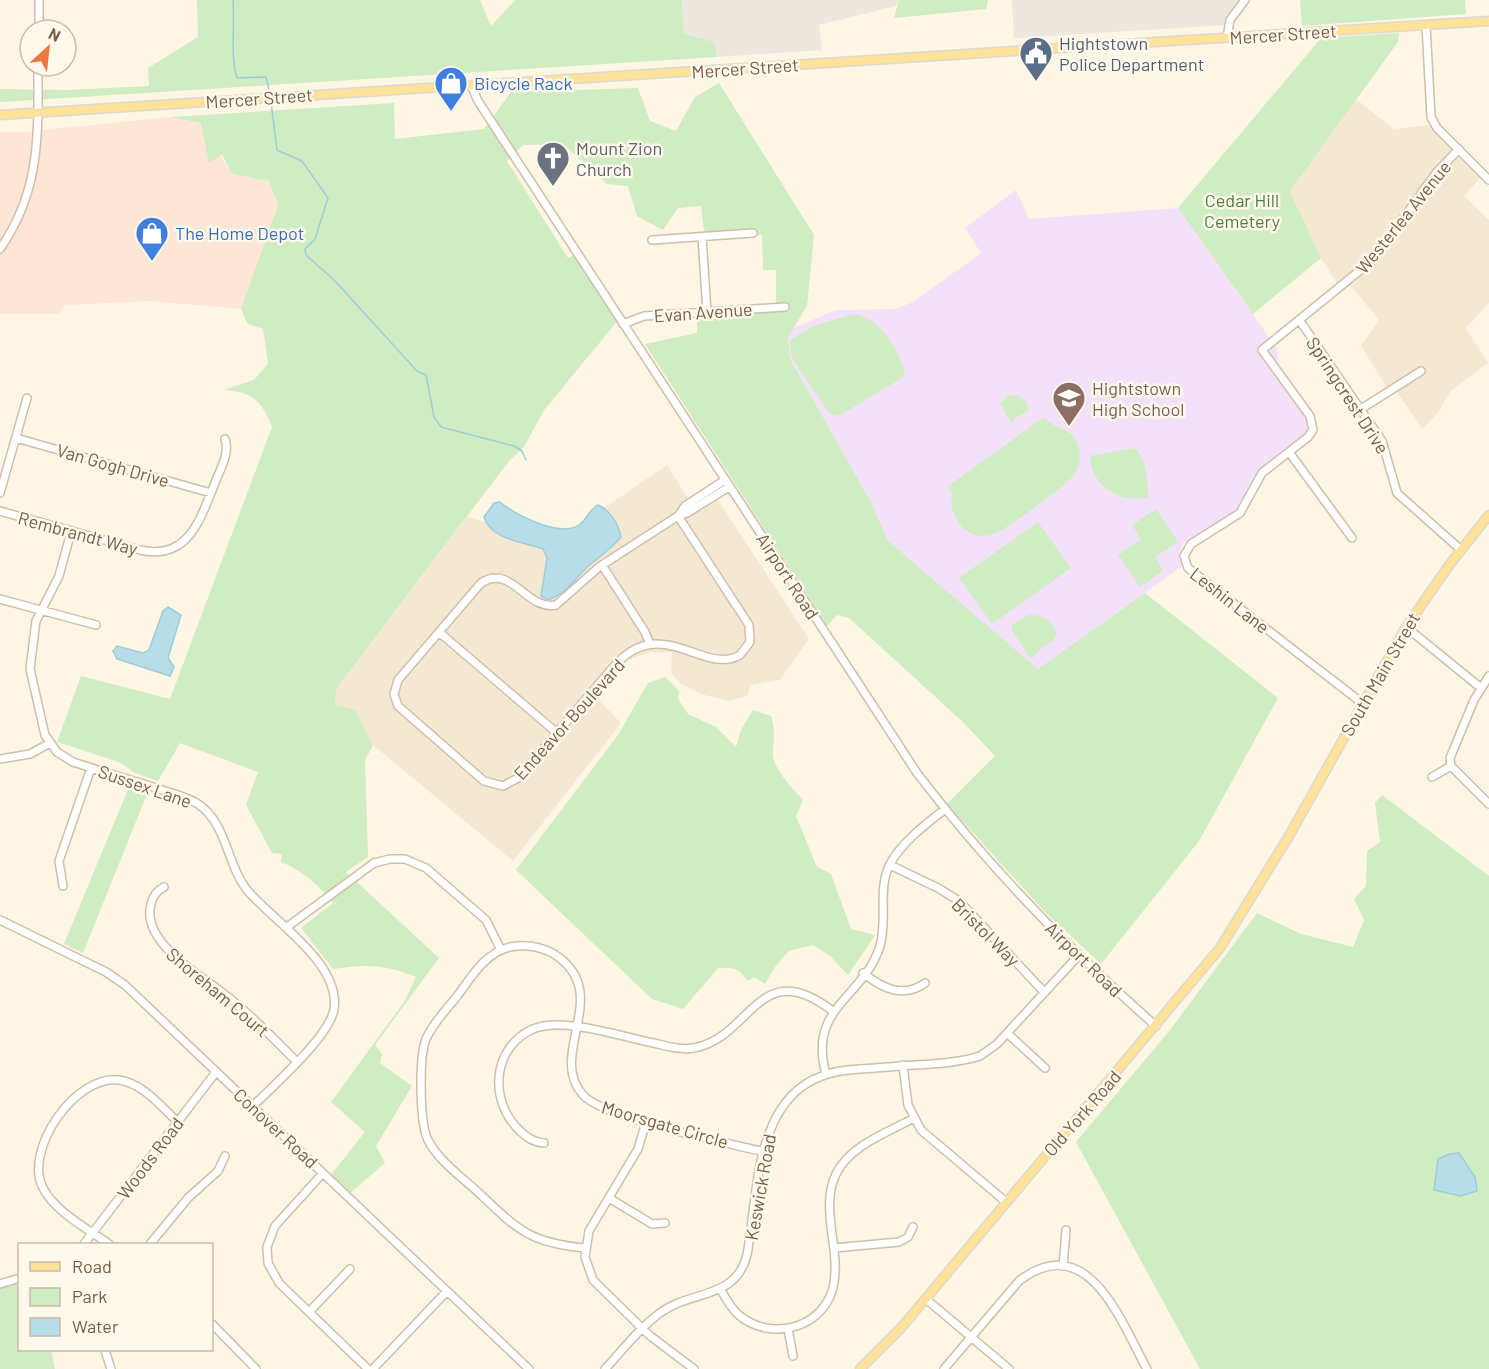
<svg xmlns="http://www.w3.org/2000/svg" width="1489" height="1369" viewBox="0 0 1489 1369" font-family="Barlow,sans-serif">
	<rect width="100%" height="100%" fill="#fdf6e4"/>
	<path fill="#f5e8d2" d="M1356,99L1394,129L1428,125L1449,144L1451,150L1429,176L1374,254L1339,286L1321,258L1290,191Z
		M1458,157L1481,177L1464,196L1489,220V303L1466,328L1488,363L1450,392L1438,413L1422,429L1393,386L1388,389L1361,346L1379,320L1351,286L1384,254L1435,182Z
		M667,465L697,513L718,500L809,639L780,680L751,685L747,696L729,701L701,694L681,684L671,673L672,652H650L628,660L596,697L621,723L513,861L373,745L355,709L335,705L336,689L467,517L486,522L502,537L543,549L547,558L541,596L548,600L564,591L592,563L611,549L619,528L604,508Z"/>
	<path fill="#fee6d7" d="M170,117L201,123L232,174L269,181L278,205L241,309L149,301L66,305L58,314H0V132H24Z"/>
	<path fill="#ede7df" d="M682,0H899L896,6L819,25L822,50L717,57L713,42L684,34Z
		M1012,0H1246L1227,25L1014,38Z"/>
	<path fill="#f3e1fa" d="M1016,190L1029,219L1178,208L1278,350L1277,360L1268,367L1310,423V430L1303,436L1253,477L1236,512L1183,543L1180,551L1181,567L1038,670L887,541L872,504L790,359L788,337L791,329L836,310L895,309L913,302L981,253L965,228Z"/>
	<path fill="#cfecc2" d="M197,0H480L491,26L515,0H682L684,34L714,42L717,57L0,102V89L68,90L149,86L148,68L198,37Z
		M899,0H988L986,9L894,18Z
		M1300,0H1465L1466,14L1302,26Z
		M1399,33L1398,42L1290,191L1321,258L1253,314L1178,208L1321,38Z
		M719,83L814,235L807,306L788,337L790,359L872,504L888,541L1038,669L1145,593L1278,698L1199,841L1101,964L1045,912L947,804L995,756L964,723L849,618L837,615L827,626L645,344L697,333V313L776,307V270H763L762,235L705,238L701,206L678,208L663,230L637,216L628,186L607,184L563,144L523,145L507,161L568,258L576,254L620,318L544,410L524,447L509,461L336,689L335,705L355,709L373,745L365,760L368,857L346,872L439,958L375,1045L382,1054L380,1063L412,1086L376,1146L385,1163L349,1194L330,1176L365,1132L331,1102L404,1002L416,977C384,964 367,964 333,969L301,928L333,903C319,885 303,871 281,862L282,854L272,853L246,805L258,772L180,743L158,781L135,773L119,762L57,742L81,676L170,699L272,427C262,400 250,391 223,390L254,380L268,364L263,329L247,323L241,309L278,205L269,181L232,174L222,154L209,163L201,123L170,117L394,103L395,139L484,129L511,92L638,88L650,121L676,131L695,97Z
		M854,314C879,316 902,353 905,376L839,416L830,414L791,357L790,340L813,326Z
		M1017,395L1026,401L1029,410L1015,418L1012,424L1000,404L1007,396Z
		M1044,417C1054,431 1074,425 1079,449C1081,458 1079,468 1074,475C1066,486 1009,527 996,533C970,545 947,518 952,493L947,487Z
		M1134,448C1147,456 1147,483 1149,497C1119,504 1092,487 1090,456Z
		M1156,509L1178,542L1155,557L1163,571L1140,587L1118,555L1141,539L1132,525Z
		M1038,522L1071,568L992,624L959,578Z
		M1029,615C1044,615 1052,620 1057,634C1052,645 1038,647 1033,658L1027,656L1026,651L1011,629L1013,624Z
		M665,677L679,691L678,699L688,714L716,727L736,747L741,730L753,710L771,716C776,731 773,738 773,753C772,768 793,789 803,800L796,816L817,867L831,874L851,929L875,935L848,975L830,956L813,945L789,951L775,967L765,984L754,977L748,981C739,968 733,967 718,968L683,1009L652,999L516,870L618,735L648,683Z
		M129,787L147,794L83,953L64,944Z
		M1382,795L1489,876V1369H1200L1076,1142L1170,1030L1257,913L1301,934L1353,947L1364,920L1354,899L1366,886L1367,851L1380,842L1375,803Z
		M19,1283L20,1350H51L55,1369H0V1288Z"/>
	<path fill="#b7dde8" stroke="#9dccda" stroke-width="1.5" d="M500,502C516,515 560,538 579,525C587,520 589,509 598,505C610,510 619,525 621,537C612,548 603,554 592,563C577,575 567,594 548,600L541,596L547,558L543,549C524,542 491,540 484,517L494,503Z
		M168,607L181,615L168,658L174,667L170,676L117,659L113,651L117,646L143,653L149,650L163,611Z
		M1459,1153L1475,1177L1477,1191L1461,1196L1434,1190L1438,1159L1449,1154Z"/>
	<g fill="none" stroke-linecap="round" stroke-linejoin="round">
		<path stroke="#9dccda" stroke-width="1.5" d="M233,0C235,25 230,56 237,78L266,77L270,94
			M271,102L277,150L302,161L328,198L315,239L305,249L306,255L335,281L417,371L426,375L434,417L441,427L514,446L522,451L526,460"/>
		<defs>
			<path id="minor" d="M1426,25L1431,117L1437,128L1489,180
				M39,30V0
				M1227,38L1230,20L1245,0
				M471,85L478,101L917,773C988,866 1068,949 1156,1026
				M702,237L707,312
				M652,240L753,233
				M0,249C41,190 38,135 38,66
				M1300,321L1382,441L1397,493L1461,550
				M623,324L644,316L785,307
				M1361,409L1421,371
				M16,438L211,493
				M1289,452L1352,538
				M0,493L27,398
				M0,511L140,550C189,561 200,519 215,483C220,469 230,454 225,439
				M678,516L749,625L750,642L740,655C704,676 663,614 616,664L518,778L503,786L484,781L398,706L394,694L398,680L481,583C512,563 526,611 556,605L599,567L678,516L687,513L729,487
				M678,516L685,506L725,480
				M71,532L59,576L36,621L30,669L45,735L57,752L73,762C100,771 128,779 156,788C170,793 186,796 198,804C227,823 227,866 248,891C273,921 341,963 334,1009C330,1036 274,1085 253,1106
				M602,565L645,632L650,644
				M0,599L96,625
				M1406,627L1481,688
				M439,632L557,733
				M1362,703L1188,568L1184,556L1191,544L1240,513L1262,473L1308,437L1313,430L1310,416L1262,350L1374,259L1436,173L1459,149
				M0,759L30,754L50,743
				M1451,766L1450,758L1474,700L1489,676
				M1451,766L1489,804
				M1432,777L1451,766
				M890,865L938,888L959,901L1044,992
				M63,886L59,861L91,768
				M164,887C156,891 153,896 151,904C140,945 207,978 233,1001C255,1019 276,1041 296,1061
				M0,920L106,972L125,985L529,1369
				M287,927L374,863L390,859H405L426,868L486,920L501,950
				M863,973C882,988 903,999 925,983
				M1007,1033L1045,1068
				M903,1065L908,1105L921,1130L1006,1202
				M826,1074C807,1007 864,998 880,946C888,919 877,889 890,864C901,843 927,823 945,809
				M646,1122L638,1149L589,1231L585,1257L593,1280L649,1335L694,1369
				M544,1143C533,1142 528,1138 520,1131C489,1102 491,1048 533,1029C564,1016 625,1038 658,1044C670,1047 682,1050 694,1048C753,1037 758,953 834,1012
				M323,1173L275,1226L267,1247L268,1263L279,1283L368,1369
				M609,1198L652,1224L665,1223
				M84,1244L216,1072
				M109,1244C88,1229 55,1212 43,1188C23,1150 76,1074 119,1080C144,1084 160,1106 178,1122
				M150,1244L188,1198L218,1171L225,1156
				M585,1248C530,1243 518,1230 480,1194C463,1178 440,1162 429,1142C419,1126 419,1057 426,1039C433,1023 447,1009 458,995C472,976 485,953 510,947C526,944 540,946 554,954C615,993 546,1054 583,1095C603,1118 728,1143 764,1152
				M834,1248L899,1242L908,1237L913,1227
				M1063,1266L1066,1230
				M0,1284L20,1278
				M721,1290C726,1299 731,1309 740,1316C771,1341 822,1329 833,1288C842,1251 819,1209 836,1174C850,1145 887,1133 914,1118
				M926,1299L1009,1369
				M309,1312L350,1269
				M212,1324L256,1369
				M788,1329L793,1356
				M105,1350L111,1369
				M373,1369L447,1291
				M605,1369C622,1351 639,1328 660,1313C690,1290 736,1300 747,1255C758,1196 754,1100 822,1076C842,1068 868,1069 889,1067C919,1064 951,1065 980,1056L997,1044L1079,955
				M944,1369L1019,1281C1088,1228 1121,1322 1147,1369"/>
			<path id="major" d="M0,115L1489,21
				M860,1369L901,1328L1220,948L1289,836L1406,627L1450,564L1489,515"/>
		</defs>
		<use href="#minor" stroke="#cfbeaa" stroke-width="10"/>
		<use href="#major" stroke="#ded8d3" stroke-width="11"/>
		<use href="#minor" stroke="#fff" stroke-width="7"/>
		<use href="#major" stroke="#ffe29a" stroke-width="8"/>
	</g>
	<defs>
		<symbol id="civic-pin" viewBox="-11 -11 22 30"><path d="M0 17L-7.5 6A9.5 9.5 0 1 1 7.5 6Z" fill="#5c6f8a" stroke="#fff9ec"/><path d="M-.6-6.5H3V-4.5H.6V-3L4-1V1h2V6H-6V1h2V-1L-.6-3ZM-1.2 2.5V6h2.4V2.5Z" fill="#fff"/></symbol>
		<symbol id="shop-pin" viewBox="-11 -11 22 30"><path d="M0 17L-7.5 6A9.5 9.5 0 1 1 7.5 6Z" fill="#3f7fe0" stroke="#fff9ec"/><path d="M-5-2.5h2.3a2.7 3.5 0 0 1 5.4 0H5L5.5 6h-11ZM-1.5-2.5h3a1.5 2.3 0 0 0-3 0Z" fill="#fff"/></symbol>
		<symbol id="church-pin" viewBox="-11 -11 22 30"><path d="M0 17L-7.5 6A9.5 9.5 0 1 1 7.5 6Z" fill="#6b7280" stroke="#fff9ec"/><path d="M-1.2-6h2.4v3.5h3.3v2.4h-3.3V6h-2.4V-.1h-3.3v-2.4h3.3Z" fill="#fff"/></symbol>
		<symbol id="school-pin" viewBox="-11 -11 22 30"><path d="M0 17L-7.5 6A9.5 9.5 0 1 1 7.5 6Z" fill="#8d6e63" stroke="#fff9ec"/><path d="M0-5L7-2L0 1L-7-2ZM-4 1L0 2.5L4 1V4Q0 6-4 4Z" fill="#fff"/></symbol>
	</defs>
	<g fill-rule="evenodd">
		<use href="#civic-pin" x="1017" y="34" width="38" height="52"/>
		<use href="#shop-pin" x="432" y="64" width="38" height="52"/>
		<use href="#church-pin" x="534" y="139" width="38" height="52"/>
		<use href="#shop-pin" x="133" y="214" width="38" height="52"/>
		<use href="#school-pin" x="1050" y="379" width="38" height="52"/>
	</g>
	<g text-anchor="middle" dominant-baseline="central" stroke-width="5" stroke-linejoin="round" paint-order="stroke">
		<g font-size="18" fill="#775d48" stroke="#fff9ec">
			<text transform="translate(1283 34) rotate(-4)">Mercer Street</text>
			<text transform="translate(745 68) rotate(-4)">Mercer Street</text>
			<text transform="translate(259 98) rotate(-4)">Mercer Street</text>
			<text transform="translate(1403 217) rotate(-51)">Westerlea Avenue</text>
			<text transform="translate(703 312) rotate(-4)">Evan Avenue</text>
			<text transform="translate(1348 395) rotate(57)">Springcrest Drive</text>
			<text transform="translate(113 465) rotate(16)">Van Gogh Drive</text>
			<text transform="translate(78 533) rotate(15)">Rembrandt Way</text>
			<text transform="translate(788 576) rotate(57)">Airport Road</text>
			<text transform="translate(1230 600) rotate(38)">Leshin Lane</text>
			<text transform="translate(1380 674) rotate(-60)">South Main Street</text>
			<text transform="translate(569 719) rotate(-48)">Endeavor Boulevard</text>
			<text transform="translate(145 786) rotate(19)">Sussex Lane</text>
			<text transform="translate(986 932) rotate(45)">Bristol Way</text>
			<text transform="translate(1084 959) rotate(44)">Airport Road</text>
			<text transform="translate(218 992) rotate(40)">Shoreham Court</text>
			<text transform="translate(1082 1113) rotate(-49)">Old York Road</text>
			<text transform="translate(665 1124) rotate(16)">Moorsgate Circle</text>
			<text transform="translate(276 1128) rotate(43)">Conover Road</text>
			<text transform="translate(150 1158) rotate(-53)">Woods Road</text>
			<text transform="translate(760 1187) rotate(-80)">Keswick Road</text>
		</g>
		<g font-size="18" fill="#4e5e75" stroke="#fff9ec" text-anchor="start">
			<text x="1059" y="43">Hightstown<tspan x="1059" dy="21">Police Department</tspan></text>
		</g>
		<g font-size="18" fill="#366cbe" stroke="#fff9ec" text-anchor="start">
			<text x="474" y="83">Bicycle Rack</text>
			<text x="175" y="233">The Home Depot</text>
		</g>
		<g font-size="18" fill="#5b616d" stroke="#fff9ec" text-anchor="start">
			<text x="576" y="148">Mount Zion<tspan x="576" dy="21">Church</tspan></text>
		</g>
		<g font-size="18" fill="#4c7e3f" stroke="#fff9ec">
			<text x="1242" y="200">Cedar Hill<tspan x="1242" dy="21">Cemetery</tspan></text>
		</g>
		<g font-size="18" fill="#785e54" stroke="#fff9ec" text-anchor="start">
			<text x="1092" y="388">Hightstown<tspan x="1092" dy="21">High School</tspan></text>
		</g>
	</g>
	<rect x="18" y="1243" width="195" height="108" fill="#fff9ec" stroke="#c9bbaa" stroke-width="1.5"/>
	<rect x="30" y="1262" width="30" height="9" fill="#ffe29a" stroke="#c9bbaa" stroke-width="1.5"/>
	<text x="72" y="1273" font-size="18" fill="#775d48">Road</text>
	<rect x="30" y="1288" width="30" height="18" fill="#cfecc2" stroke="#c9bbaa" stroke-width="1.5"/>
	<text x="72" y="1303" font-size="18" fill="#775d48">Park</text>
	<rect x="30" y="1318" width="30" height="18" fill="#b7dde8" stroke="#c9bbaa" stroke-width="1.5"/>
	<text x="72" y="1333" font-size="18" fill="#775d48">Water</text>
	<g transform="translate(48 48) rotate(27)"><circle r="28" fill="#fff9ec" stroke="#c9bbaa" stroke-width="1.5"/>
	<path d="M0-4.5L10 22L0 15L-10 22Z" fill="#ed7743"/>
	<text y="-9" font-size="16" font-weight="bold" text-anchor="middle" fill="#775d48">N</text>
	</g>
</svg>
